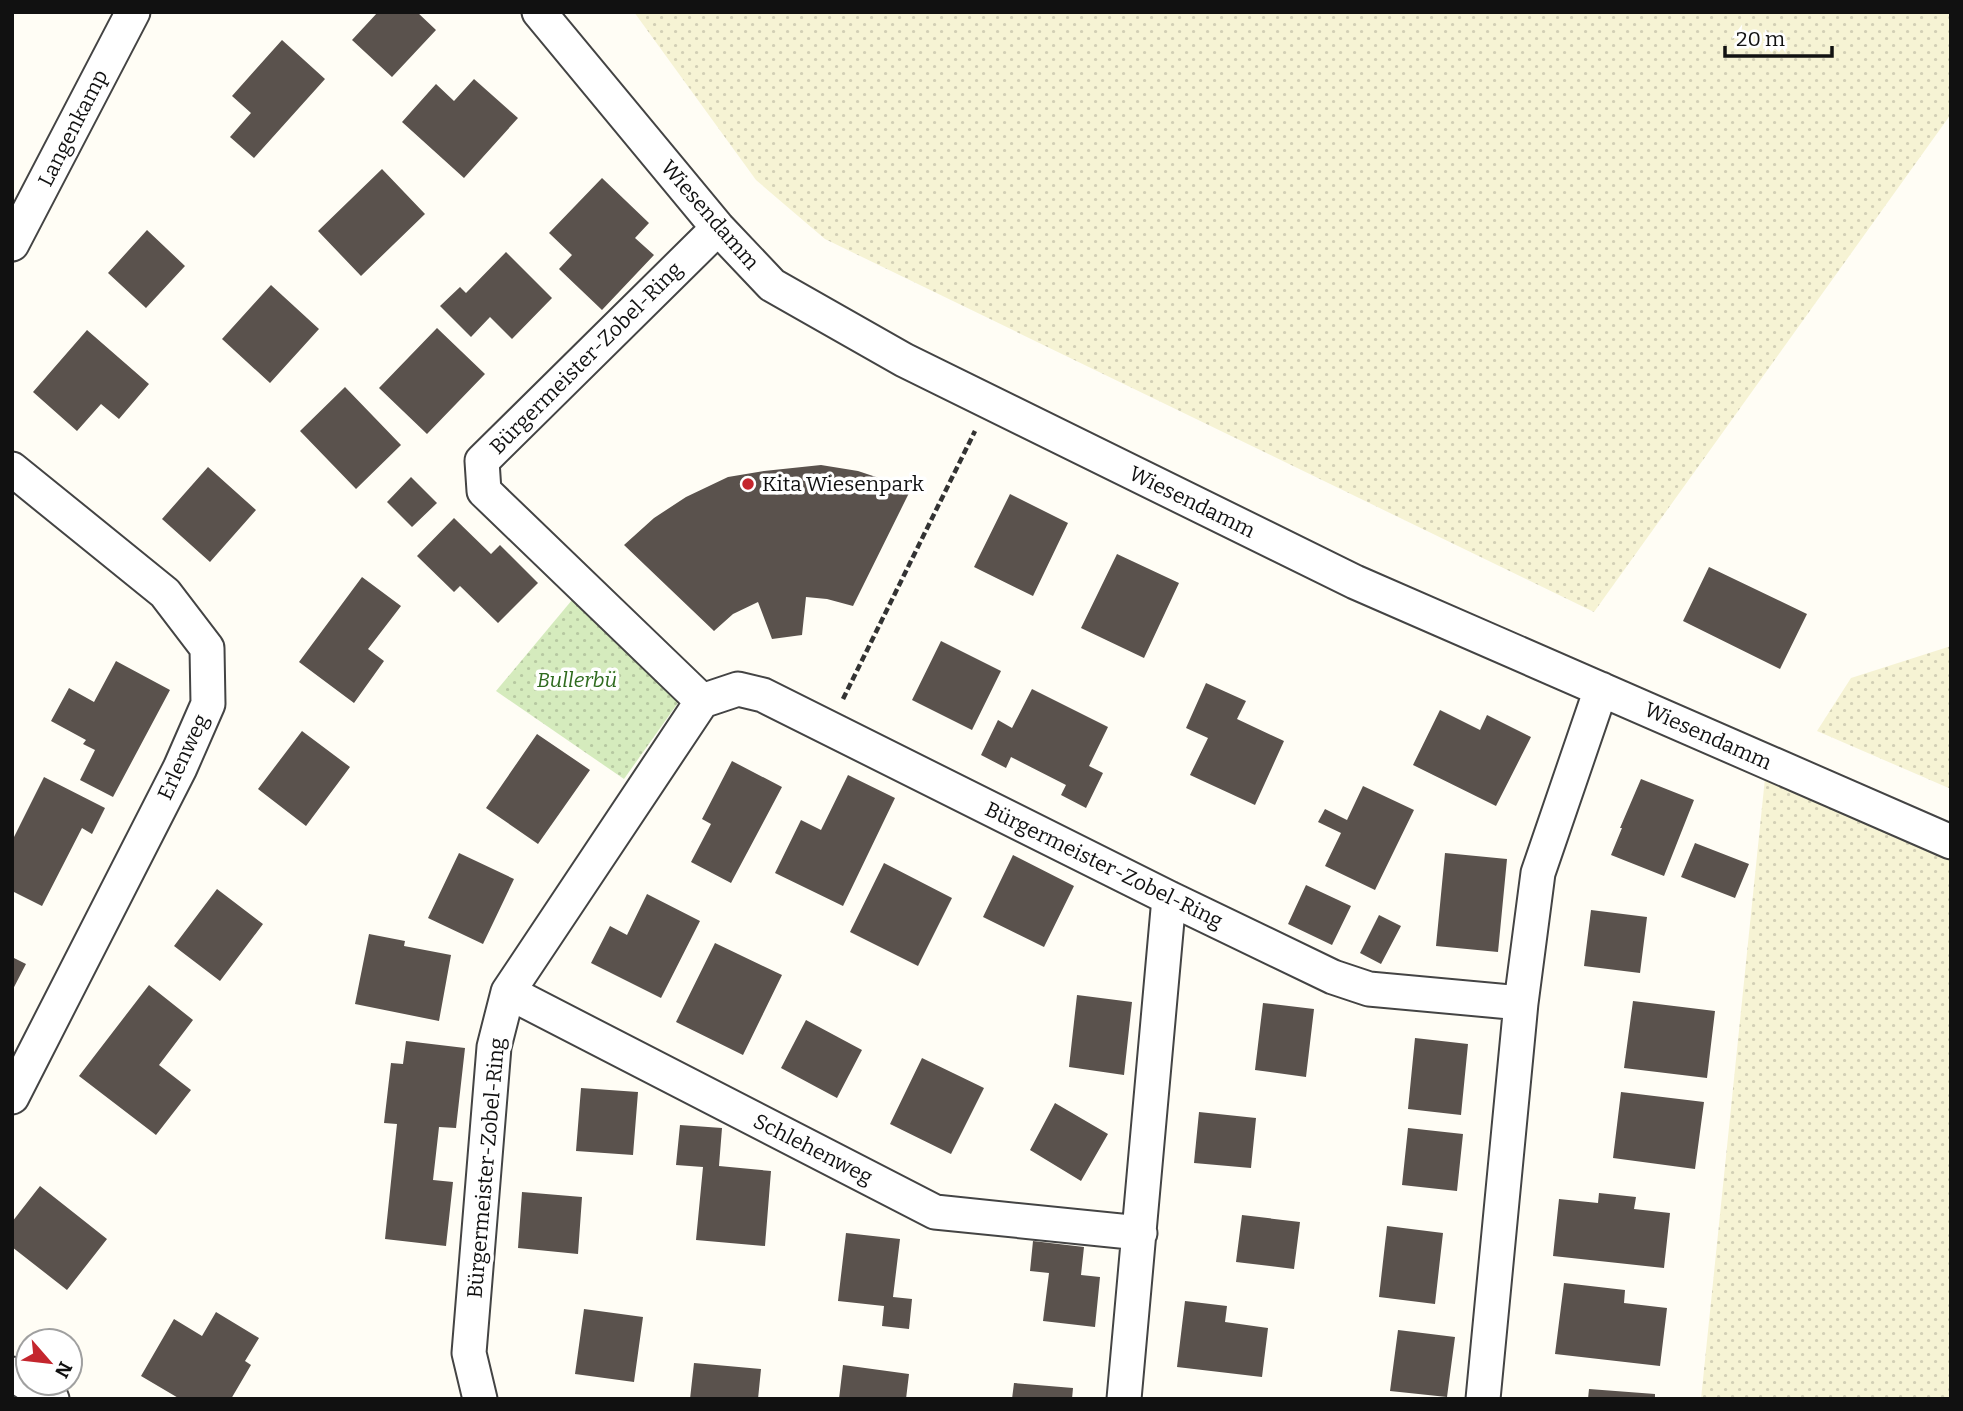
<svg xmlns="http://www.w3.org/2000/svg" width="1963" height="1411" viewBox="0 0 1963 1411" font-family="Bitter,serif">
	<defs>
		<pattern id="farmland-dots" width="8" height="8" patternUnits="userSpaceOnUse" patternTransform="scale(1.75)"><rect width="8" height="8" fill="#f6f3d4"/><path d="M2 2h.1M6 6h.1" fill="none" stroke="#d2cfb5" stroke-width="1.8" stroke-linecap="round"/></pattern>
		<pattern id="grass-dots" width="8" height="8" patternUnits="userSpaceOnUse" patternTransform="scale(1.75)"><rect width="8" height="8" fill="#d5ebbd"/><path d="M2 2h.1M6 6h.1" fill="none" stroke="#b6c8a1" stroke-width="1.8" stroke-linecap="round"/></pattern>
	</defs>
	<rect width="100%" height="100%" fill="#fffdf5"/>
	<path fill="url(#farmland-dots)" d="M634,12H1951V114L1594,612L825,239L756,180Z
		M1951,646V789L1817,731L1851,678Z
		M1765,778L1951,861V1399H1701Z"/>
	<path fill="url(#grass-dots)" d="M572,600L680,700L624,779L496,691Z"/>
	<path fill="#5a524d" d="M378,12H417L436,30L392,77L352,40Z
		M282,40L325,79L254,158L230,137L251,113L232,96Z
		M474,79L518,118L464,178L402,122L436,84L454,101Z
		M382,169L425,214L361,276L318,231Z
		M602,178L649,223L635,238L654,255L602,310L559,269L572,255L549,233Z
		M147,230L185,266L146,308L108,273Z
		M506,252L552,298L512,339L490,317L471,337L440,306L460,287L466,293Z
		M271,285L319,329L270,383L222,339Z
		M437,328L485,374L427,434L379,388Z
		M87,330L149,384L119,419L101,404L77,431L33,392Z
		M345,387L401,445L356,489L300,431Z
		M821,465L858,471L882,479L909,493L853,606L827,599L806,597L802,635L772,639L758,602L733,614L714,631L624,545L654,518L686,497L728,477L764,471Z
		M208,467L256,510L210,562L162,519Z
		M411,477L437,503L412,527L387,502Z
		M1010,494L1068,523L1033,596L974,567Z
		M454,518L491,554L500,545L538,583L498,623L460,586L454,592L417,556Z
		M1117,554L1179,583L1144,658L1081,628Z
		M1709,567L1807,614L1780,669L1683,621Z
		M362,577L401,606L368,649L384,661L354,703L299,662Z
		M941,641L1001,671L972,730L912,700Z
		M116,661L170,690L113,797L80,780L95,750L83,744L86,740L51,721L69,688L94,702Z
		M1206,683L1246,701L1237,719L1284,741L1255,805L1190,775L1208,738L1186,728Z
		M1032,689L1108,727L1089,766L1103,773L1086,808L1061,795L1066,785L1011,757L1006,768L981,755L998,720L1012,728Z
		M1440,710L1480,730L1487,715L1531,737L1496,806L1413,765Z
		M302,731L350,767L306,826L258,789Z
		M537,734L590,770L538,844L486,808Z
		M732,761L782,787L731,883L691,862L711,824L702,819Z
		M848,775L895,798L843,906L775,873L801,820L821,830Z
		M44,777L105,808L92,834L82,828L42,906L12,891V841Z
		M1641,779L1694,800L1664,876L1611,855L1622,828H1620Z
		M1363,786L1414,810L1375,890L1325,866L1341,833L1318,822L1325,809L1347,820Z
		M1695,843L1749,864L1735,898L1681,877Z
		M459,853L514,879L483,944L428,918Z
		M1445,853L1507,859L1498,952L1436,946Z
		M1013,855L1074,886L1044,947L983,917Z
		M884,863L952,898L918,966L850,932Z
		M1306,885L1351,906L1332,945L1288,924Z
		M217,889L263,924L220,981L174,946Z
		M647,894L700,921L661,998L591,963L610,926L627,935Z
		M1591,910L1647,917L1640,973L1584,966Z
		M1379,915L1401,926L1381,964L1360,953Z
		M369,934L405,941L404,946L451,955L439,1021L355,1004Z
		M715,943L782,975L743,1055L676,1022Z
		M12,957L26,964L12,991Z
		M149,985L193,1020L159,1065L191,1090L156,1135L79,1076Z
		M1077,995L1132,1002L1124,1075L1069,1067Z
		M1633,1001L1715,1011L1707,1078L1624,1068Z
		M1263,1003L1314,1009L1306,1077L1255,1070Z
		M806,1020L862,1050L837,1098L781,1068Z
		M1415,1038L1468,1044L1461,1115L1408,1109Z
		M406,1041L465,1048L456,1128L439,1127L433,1180L453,1182L446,1246L385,1239L397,1124L384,1123L391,1063L403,1064Z
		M922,1058L984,1088L951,1154L890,1124Z
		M581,1088L638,1092L633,1155L576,1151Z
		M1621,1092L1704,1102L1695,1169L1613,1158Z
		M1055,1103L1108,1134L1081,1181L1030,1150Z
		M1199,1112L1256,1118L1251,1168L1194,1163Z
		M680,1125L722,1128L719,1166L771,1171L765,1246L696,1240L703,1167L676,1165Z
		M1408,1128L1463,1134L1457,1191L1402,1185Z
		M40,1186L107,1239L67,1290L12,1247V1222Z
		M522,1192L582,1197L578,1254L518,1248Z
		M1599,1193L1636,1197L1634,1209L1670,1213L1664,1268L1553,1256L1559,1199L1598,1203Z
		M1242,1215L1300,1222L1294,1269L1236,1262Z
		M1387,1226L1443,1233L1435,1304L1379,1297Z
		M846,1233L900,1239L893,1297L912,1299L909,1329L882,1326L884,1306L838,1301Z
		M1033,1241L1084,1247L1081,1275L1100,1277L1095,1327L1043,1321L1049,1273L1030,1271Z
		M1564,1283L1625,1290L1624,1303L1667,1308L1660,1366L1555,1354Z
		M1185,1301L1227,1306L1225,1322L1268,1328L1262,1377L1177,1367Z
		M584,1309L643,1317L634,1382L575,1374Z
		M216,1312L259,1338L245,1361L251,1365L231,1399H180L141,1376L174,1319L202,1336Z
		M1398,1330L1455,1337L1447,1397L1390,1391Z
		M694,1363L761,1369L758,1399H690Z
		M843,1365L909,1374L906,1399H839Z
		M1014,1383L1073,1388L1072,1399H1012Z
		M1589,1389L1655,1394V1399H1588Z"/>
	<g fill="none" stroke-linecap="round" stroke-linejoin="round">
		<defs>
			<path id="minor" d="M539,12L718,228L772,285L904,360L1355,582L1951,842
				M12,244L133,12
				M12,469L165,593L207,648L208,704L180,768L12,1097
				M702,701L484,491L482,461L718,228
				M508,992L935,1212L1140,1233
				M12,1374L52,1399
				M480,1399L469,1353L494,1047L508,992L702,701L738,689L763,695L1169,898L1333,977L1369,989L1521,1003
				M1124,1399L1169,898
				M1483,1399L1521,1003L1538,873L1601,689"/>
		</defs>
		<use href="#minor" stroke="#444" stroke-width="37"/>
		<path stroke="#333" stroke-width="4.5" stroke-dasharray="7 3.5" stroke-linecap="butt" d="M843,699L975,431"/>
		<use href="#minor" stroke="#fff" stroke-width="33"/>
	</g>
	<circle fill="#c4262e" stroke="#fff" stroke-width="2.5" cx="748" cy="484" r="7"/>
	<g text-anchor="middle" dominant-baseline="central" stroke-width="7" stroke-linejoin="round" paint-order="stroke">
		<g font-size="21" fill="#111" stroke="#fff">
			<text transform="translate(73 128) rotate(-63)">Langenkamp</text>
			<text transform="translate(710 215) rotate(49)">Wiesendamm</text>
			<text transform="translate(586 358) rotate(-45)">Bürgermeister-Zobel-Ring</text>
			<text transform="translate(1192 502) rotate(26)">Wiesendamm</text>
			<text transform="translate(1708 736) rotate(24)">Wiesendamm</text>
			<text transform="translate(183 757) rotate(-65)">Erlenweg</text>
			<text transform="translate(1104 865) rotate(26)">Bürgermeister-Zobel-Ring</text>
			<text transform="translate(813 1149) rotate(27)">Schlehenweg</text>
			<text transform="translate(486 1168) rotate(-85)">Bürgermeister-Zobel-Ring</text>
		</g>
		<g font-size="21" fill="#111" stroke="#fff" text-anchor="start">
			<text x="762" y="484">Kita Wiesenpark</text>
		</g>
		<g font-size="21" font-style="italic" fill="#2f6b1f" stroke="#fff">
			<text x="577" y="680">Bullerbü</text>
		</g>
	</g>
	<rect width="1963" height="1411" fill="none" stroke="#111111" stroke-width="28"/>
	<g transform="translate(49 1362) rotate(118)"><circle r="33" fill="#ffffff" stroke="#a0a0a0" stroke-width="2"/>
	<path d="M0-5L12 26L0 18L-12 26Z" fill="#c4262e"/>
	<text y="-10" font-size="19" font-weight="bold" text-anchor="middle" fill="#111111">N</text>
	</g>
	<path d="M1725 46v10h107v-10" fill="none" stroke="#111111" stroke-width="3.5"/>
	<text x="1736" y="46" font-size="21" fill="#111111" stroke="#ffffff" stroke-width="5" paint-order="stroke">20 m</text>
</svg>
